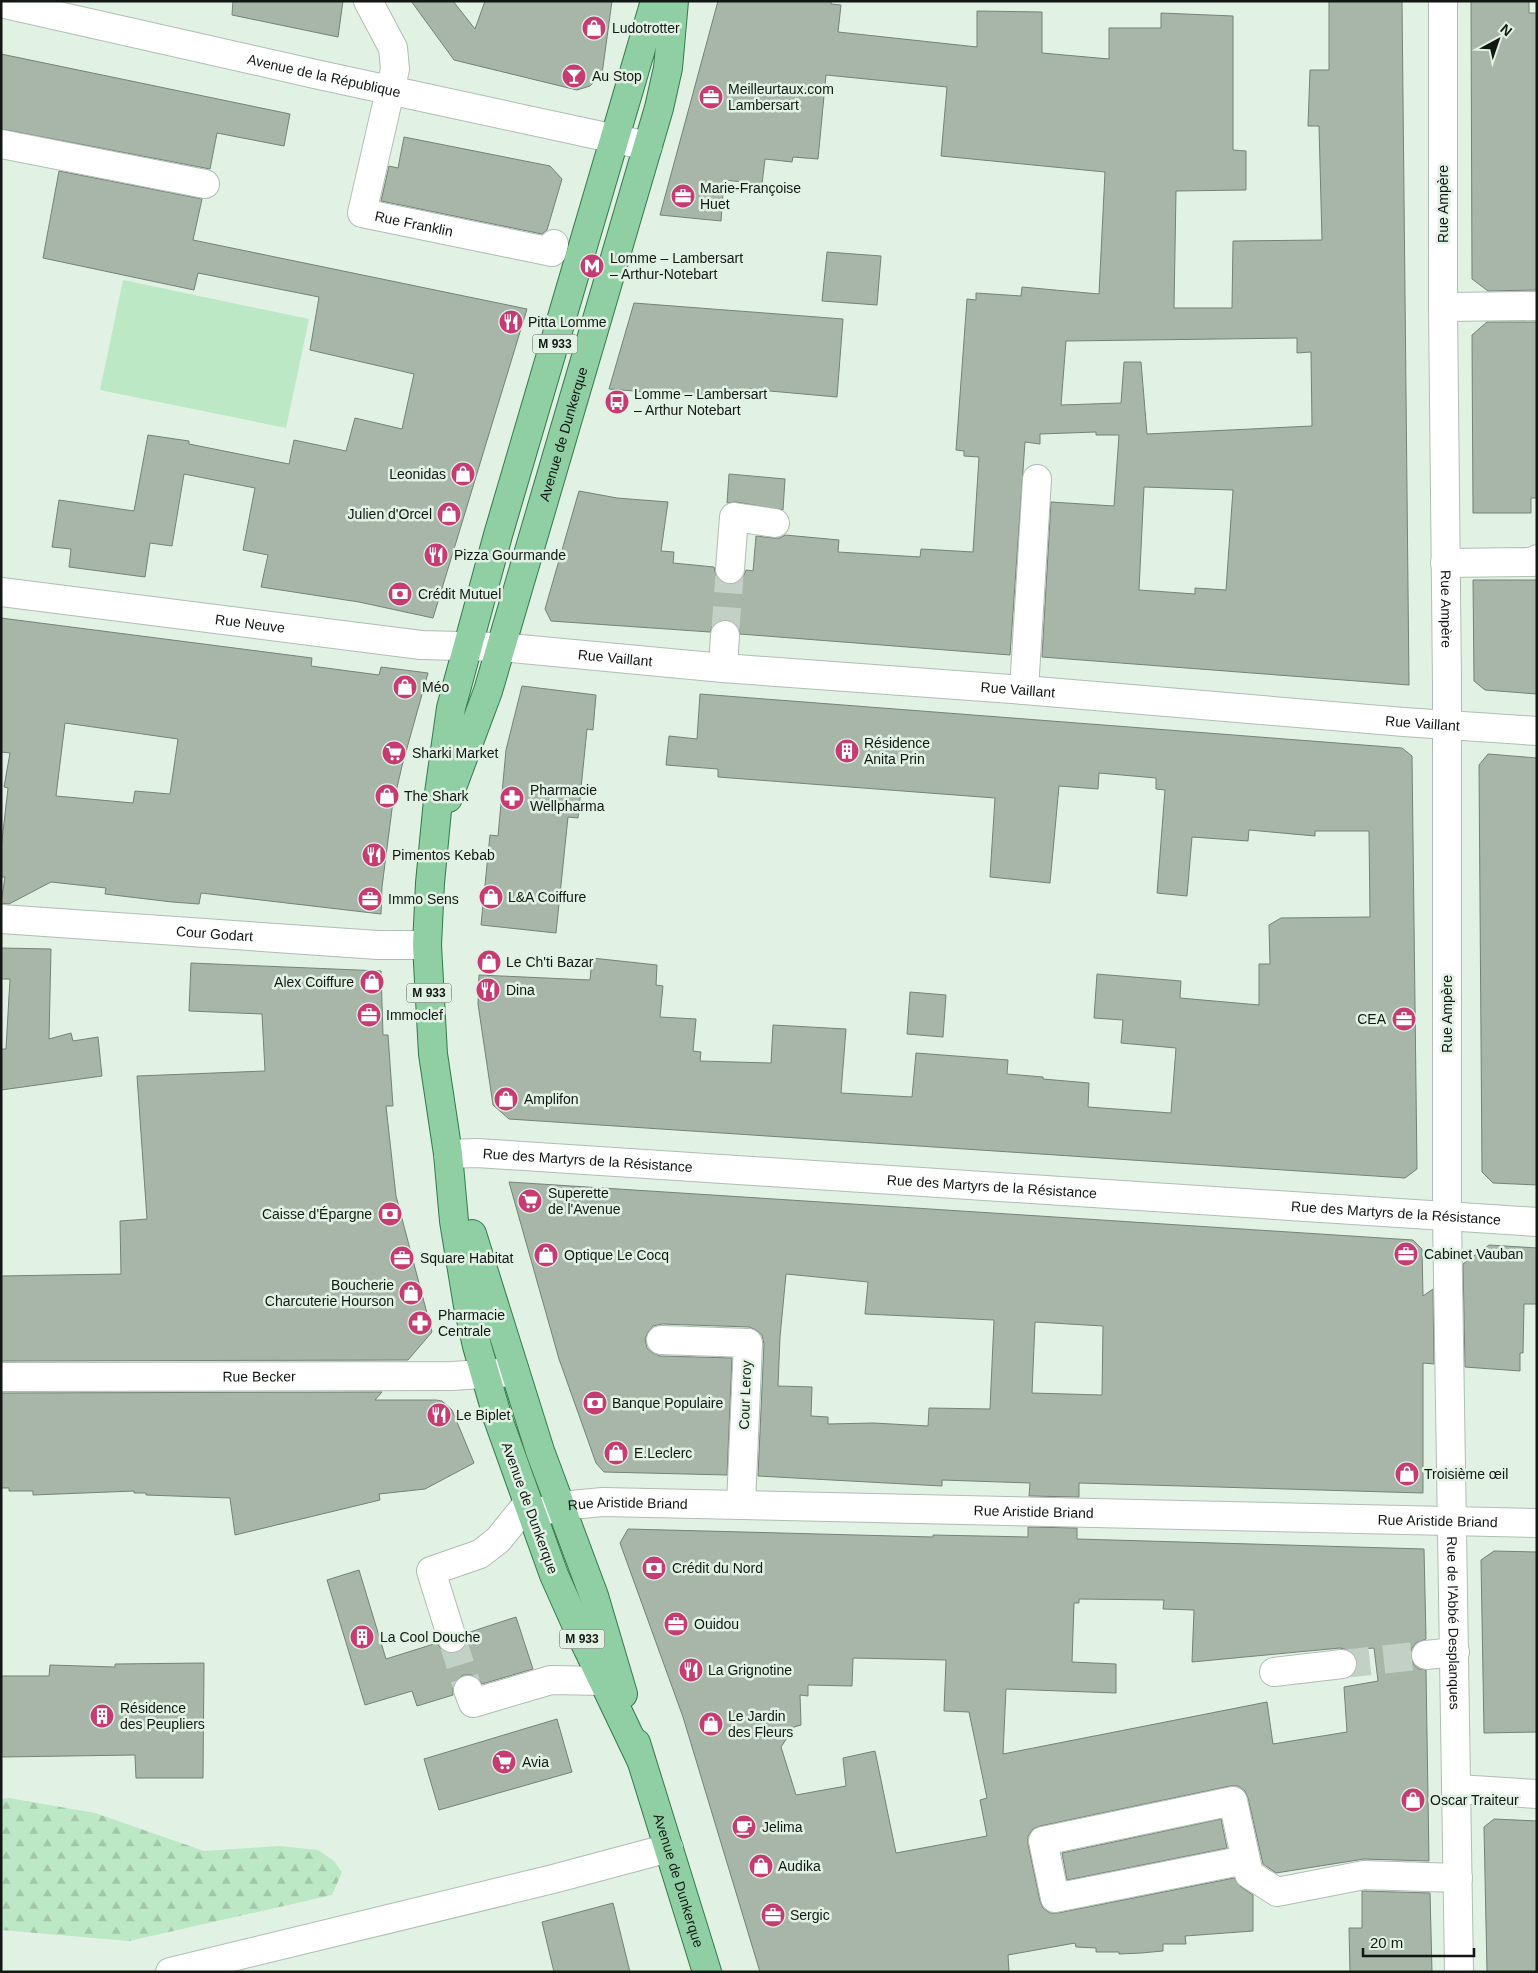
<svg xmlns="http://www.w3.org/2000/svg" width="1538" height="1973" viewBox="0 0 1538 1973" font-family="Arial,sans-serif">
	<defs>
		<pattern id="forest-firs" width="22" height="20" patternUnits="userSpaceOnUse" patternTransform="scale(1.25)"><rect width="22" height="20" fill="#bce8c5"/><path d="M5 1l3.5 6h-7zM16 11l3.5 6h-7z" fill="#a1c6a8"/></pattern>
	</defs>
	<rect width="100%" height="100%" fill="#e1f1e4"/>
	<path fill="url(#forest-firs)" d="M9,1798L95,1813L204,1851L280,1846L318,1850L334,1861L342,1872L332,1895L129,1941L1,1930V1799Z"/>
	<path fill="#bce8c5" d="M123,280L309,319L286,428L100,390Z"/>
	<path fill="#a7b6a9" stroke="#748277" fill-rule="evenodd" d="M233,1H343L338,37L232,15Z
		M411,1H453L475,29L485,1H612L602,74L590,86L577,90L454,60Z
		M718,1H831V4L841,5L838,32L977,47V11L1042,12V53L1109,59V28H1161V13L1233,16V150L1246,151V190L1176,191L1174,308H1232L1233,241L1322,240L1319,126H1308L1310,70H1329V1H1402L1409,685L1042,657L1051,502L1114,506L1119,435H1096V432L1040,434V444L1025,442L1010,655L740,634L739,628L734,622L726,620L718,621L712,626L710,632L551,621L545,609L579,491L617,498L668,502L661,551L674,552L673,563L714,567L716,576L722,582L728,584L737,583L743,577L746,570L753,571L756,536L773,538H780L785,535L839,540L838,552L920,557L921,549L973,552L979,457L964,456V451L956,450L967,299L976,300V293L1021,296L1022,287L1099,294L1105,172L941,156L947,87L826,75L818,159L793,157L792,162L765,159L762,184L724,180L721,221L660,215ZM1297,338V353L1311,352L1312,426L1147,434L1141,362H1124L1121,403L1061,405L1066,341ZM1144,487L1233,490L1226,590L1195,588V594L1139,590Z
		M1471,1H1529V13H1537V290L1488,291L1472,279Z
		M1,54L290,114L284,146L217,133L210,169L1,129Z
		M404,137L550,166L562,179L547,230L542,234L381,201L389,166L398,168Z
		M59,171L202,199L193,240L527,309L433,618L359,602L261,587L268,555L243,550L255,488L184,474L172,546L150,543L145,577L69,567L71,549L52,547L59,500L134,511L148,435L189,441V444L289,464L294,440L346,451L355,418L402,429L414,374L310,350L319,297L198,273L194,290L43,258Z
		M827,252L881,256L877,305L822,301Z
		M634,303L843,319L837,397L747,389L746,400L609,389Z
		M1487,322H1537V498H1531V513H1473L1472,335Z
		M729,474L785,479L783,510L736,502L727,503Z
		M1473,580H1537V694L1485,690L1474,681Z
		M1,618L312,658L311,666L379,675L381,667L428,673L402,766L392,809L382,887L381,914L201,893L199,904L172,902L105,894L106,888L51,882L9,904L1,903L5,877H1V849L8,788L4,787L10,753L1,752ZM65,723L178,739L170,794L135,791L133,803L56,796Z
		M522,686L596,695L593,730L587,729L578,818L568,817L556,933L481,925L490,835L498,836L506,750Z
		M700,694L1402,748L1412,756L1417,1169L1405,1178L509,1119L493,1105L478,1004L479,975L590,980L592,958L657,965L656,985L663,986L660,1017L696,1019L693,1051L701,1052L700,1061L771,1063L773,1025L846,1029L841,1093L912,1097L916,1053L1008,1060L1007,1074L1043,1077V1079L1089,1083L1088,1107L1171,1113L1176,1048L1121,1043L1123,1020L1094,1018L1097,974L1181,981L1180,998L1259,1005V964H1270L1269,925L1281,918L1370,917L1369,831H1315V836L1249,830L1248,841L1192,837L1187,896L1157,893L1165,790L1156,789V778L1099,773L1098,789L1059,786L1050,883L990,877L995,798L718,777V769L666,765L669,736L697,739Z
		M1488,754L1537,758V1185L1493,1183L1482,1172L1479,765Z
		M1,948L51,949L49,1039L71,1033L73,1041L98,1037L102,1076L1,1090V1049H6L10,979H1Z
		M191,963L381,971L383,1035H388L393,1106H386L396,1196L432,1332L408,1360L1,1361V1276L121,1274L120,1221L147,1219L137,1076L265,1071L262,1014L189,1011Z
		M910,992L946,995L943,1037L907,1034Z
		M509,1182L1413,1240L1422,1249L1423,1296L1433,1289L1434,1364L1423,1363V1493L1079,1483V1497L1029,1496L1030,1483L942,1480V1486L758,1476L764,1344L762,1335L756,1330L749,1327L662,1324L653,1326L648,1332L645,1339L647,1348L653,1353L660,1356L732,1358L727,1475L604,1472L596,1463L559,1359ZM786,1274L868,1282L865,1314L994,1320L990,1409L929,1408L928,1426L873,1423L828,1424V1417L811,1416L812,1387L778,1386L780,1337ZM1035,1322L1103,1326L1102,1395L1032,1393Z
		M1489,1245L1537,1248V1304H1524L1523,1353H1520V1371L1465,1367L1463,1264Z
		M382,1392L375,1400H436L442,1401L452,1410L474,1463L425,1489L379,1494L380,1500L235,1535L230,1498L146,1495V1493H134V1491L33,1495V1491H9V1488H1V1393Z
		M1028,1527L1077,1528V1539L1424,1549L1426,1639L1416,1643L1412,1648L1410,1656L1414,1665L1419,1669L1426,1670L1429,1861L1364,1859L1276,1873L1263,1864L1248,1798L1245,1791L1238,1786H1230L1040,1826L1033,1829L1028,1836V1844L1040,1901L1043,1908L1050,1913H1058L1234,1878L1241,1887L1253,1895V1931L1185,1936L1186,1944H1163V1951L1141,1953L1119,1954V1952H1096V1948L1076,1947L1075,1943L1008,1955L1009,1972H760L683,1717L620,1543L628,1529L933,1537V1535L1028,1537ZM1079,1599L1164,1600L1163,1609L1194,1610L1192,1662L1340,1648L1348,1650L1374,1648L1378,1681L1344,1687L1347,1732L1273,1744L1267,1702L1003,1754L1006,1689L1116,1693V1664L1072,1662L1074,1603H1079ZM853,1658L946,1660L944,1711L969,1712L987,1798L980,1800L987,1836L896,1853L875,1751L843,1758L846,1786L796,1795L781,1747L794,1727L801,1725L800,1695L808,1696V1685L852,1686Z
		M1494,1551L1537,1552V1732L1484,1733L1481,1560Z
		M359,1570L386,1659L437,1643L441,1649L448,1653H457L464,1648L467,1642V1633L516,1617L533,1669L482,1684L478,1678L471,1675H463L456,1681L453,1687V1695L417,1706L412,1691L365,1705L327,1580Z
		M204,1663L203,1778H136L135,1755L1,1757V1676H49L50,1665L115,1667V1664Z
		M557,1719L572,1772L439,1810L424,1759Z
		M1221,1819L1227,1848L1067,1880L1062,1853Z
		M1494,1819L1537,1821V1972H1487L1484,1827Z
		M1362,1891L1430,1893L1432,1972H1350L1349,1928H1362Z
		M613,1903L630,1972H554L542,1922Z"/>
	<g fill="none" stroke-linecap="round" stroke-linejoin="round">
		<path stroke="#c2d0c5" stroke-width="28" stroke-dasharray="28 14" stroke-linecap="butt" d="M725,635L730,569
			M452,1638L468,1690
			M1342,1664L1426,1655"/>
		<defs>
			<g id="minor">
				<path id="s1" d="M368,1L393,48L395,69L362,213L552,252L554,244"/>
				<path id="s2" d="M1443,1V307L1447,683V1216L1459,1972"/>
				<path id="s3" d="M1,3L315,74L648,146"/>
				<path d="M1,144L205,184"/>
				<path d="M1443,307L1537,306"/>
				<path d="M1445,563L1533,562L1537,559"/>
				<path d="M730,569L734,517L775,523"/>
				<path id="s4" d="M1,592L421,645L500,647L723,668L1024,690L1404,722L1537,731"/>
				<path d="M723,668L725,635"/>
				<path d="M1024,690L1037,479"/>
				<path id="s5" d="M1,919L378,945H427"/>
				<path id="s6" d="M448,1154L477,1153L1537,1222"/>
				<path d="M661,1340L748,1343L741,1504"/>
				<path id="s7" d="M1,1377L452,1376L515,1372"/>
				<path id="s8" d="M537,1513L560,1506L603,1502L1537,1523"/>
				<path d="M452,1638L431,1571L480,1554L498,1540L528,1503"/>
				<path d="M1426,1655L1455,1652"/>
				<path d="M1274,1672L1342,1664"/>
				<path d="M468,1690L473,1703L551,1680L603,1681"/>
				<path d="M1457,1789L1537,1794"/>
				<path d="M1245,1860L1055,1898L1043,1841L1233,1801L1249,1874L1277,1892L1364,1875L1458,1878"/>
				<path d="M170,1972L553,1879L669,1848"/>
			</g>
			<g id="major">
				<path id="s9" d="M448,798L488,691L659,108L668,68L674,1"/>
				<path d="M472,1234L540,1451L594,1596L623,1694"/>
				<path id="s10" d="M636,1743L707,1972"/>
				<path d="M641,1760L575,1622L554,1575L498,1419L477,1346L468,1306L454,1221L448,1154L433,1054L427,945L430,883L438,800L451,708L498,535L655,1"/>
			</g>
		</defs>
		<use href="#minor" stroke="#afbeb2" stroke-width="30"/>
		<use href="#major" stroke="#337a49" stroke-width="30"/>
		<use href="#minor" stroke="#fff" stroke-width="28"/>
		<use href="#major" stroke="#8fcfa3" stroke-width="28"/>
	</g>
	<defs>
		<symbol id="shop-disc" viewBox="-11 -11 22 22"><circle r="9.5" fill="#c63c72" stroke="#e1f1e4"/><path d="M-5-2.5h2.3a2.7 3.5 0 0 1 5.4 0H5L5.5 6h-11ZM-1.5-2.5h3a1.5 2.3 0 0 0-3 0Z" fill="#fff"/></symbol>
		<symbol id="bar-disc" viewBox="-11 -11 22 22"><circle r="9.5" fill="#c63c72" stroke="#e1f1e4"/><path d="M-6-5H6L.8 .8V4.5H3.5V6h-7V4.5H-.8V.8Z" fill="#fff"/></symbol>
		<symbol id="office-disc" viewBox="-11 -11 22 22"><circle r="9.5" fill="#c63c72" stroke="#e1f1e4"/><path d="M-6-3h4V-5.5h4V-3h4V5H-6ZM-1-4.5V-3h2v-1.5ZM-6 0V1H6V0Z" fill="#fff"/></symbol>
		<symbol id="metro-disc" viewBox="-11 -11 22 22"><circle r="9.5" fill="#c63c72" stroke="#e1f1e4"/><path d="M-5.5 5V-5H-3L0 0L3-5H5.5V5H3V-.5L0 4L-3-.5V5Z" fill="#fff"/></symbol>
		<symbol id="restaurant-disc" viewBox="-11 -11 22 22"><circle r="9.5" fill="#c63c72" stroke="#e1f1e4"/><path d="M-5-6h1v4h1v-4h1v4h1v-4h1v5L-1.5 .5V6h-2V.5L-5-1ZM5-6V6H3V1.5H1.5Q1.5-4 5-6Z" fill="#fff"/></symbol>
		<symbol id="bus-disc" viewBox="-11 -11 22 22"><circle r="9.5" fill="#c63c72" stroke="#e1f1e4"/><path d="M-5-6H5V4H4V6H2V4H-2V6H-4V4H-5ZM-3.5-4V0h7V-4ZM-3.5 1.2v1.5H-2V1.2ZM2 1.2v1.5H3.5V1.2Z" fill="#fff"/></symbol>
		<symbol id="bank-disc" viewBox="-11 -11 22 22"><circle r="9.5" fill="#c63c72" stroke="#e1f1e4"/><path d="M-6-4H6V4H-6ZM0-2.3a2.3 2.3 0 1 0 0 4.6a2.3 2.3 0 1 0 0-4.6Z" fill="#fff"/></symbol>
		<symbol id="building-disc" viewBox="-11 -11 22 22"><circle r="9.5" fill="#c63c72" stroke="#e1f1e4"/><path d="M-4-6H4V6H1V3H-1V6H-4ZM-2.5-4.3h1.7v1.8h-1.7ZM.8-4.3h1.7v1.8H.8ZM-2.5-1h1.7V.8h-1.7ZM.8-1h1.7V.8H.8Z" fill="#fff"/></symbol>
		<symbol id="supermarket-disc" viewBox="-11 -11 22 22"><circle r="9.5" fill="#c63c72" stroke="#e1f1e4"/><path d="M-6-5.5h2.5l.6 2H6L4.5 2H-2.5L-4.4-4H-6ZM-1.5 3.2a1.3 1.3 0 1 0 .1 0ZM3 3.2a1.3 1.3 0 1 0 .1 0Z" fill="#fff"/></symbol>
		<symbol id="pharmacy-disc" viewBox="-11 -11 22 22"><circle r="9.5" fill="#c63c72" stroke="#e1f1e4"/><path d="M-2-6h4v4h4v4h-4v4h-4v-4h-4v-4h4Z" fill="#fff"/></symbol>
		<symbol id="cafe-disc" viewBox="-11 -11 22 22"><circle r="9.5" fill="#c63c72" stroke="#e1f1e4"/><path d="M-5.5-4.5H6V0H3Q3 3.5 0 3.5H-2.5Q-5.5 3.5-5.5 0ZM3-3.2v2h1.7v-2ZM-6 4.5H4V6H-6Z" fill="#fff"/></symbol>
	</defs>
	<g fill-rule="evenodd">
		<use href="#shop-disc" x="580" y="14" width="28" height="28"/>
		<use href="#bar-disc" x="560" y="62" width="28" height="28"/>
		<use href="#office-disc" x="697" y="83" width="28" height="28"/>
		<use href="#office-disc" x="669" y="182" width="28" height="28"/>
		<use href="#metro-disc" x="578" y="252" width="28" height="28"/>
		<use href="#restaurant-disc" x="497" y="308" width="28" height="28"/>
		<use href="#bus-disc" x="603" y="388" width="28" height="28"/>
		<use href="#shop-disc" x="449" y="460" width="28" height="28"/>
		<use href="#shop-disc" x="435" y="500" width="28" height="28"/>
		<use href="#restaurant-disc" x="422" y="541" width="28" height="28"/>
		<use href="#bank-disc" x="386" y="580" width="28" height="28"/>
		<use href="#shop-disc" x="391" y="673" width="28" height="28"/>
		<use href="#building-disc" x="833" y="737" width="28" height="28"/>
		<use href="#supermarket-disc" x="380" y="739" width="28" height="28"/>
		<use href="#shop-disc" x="373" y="782" width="28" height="28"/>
		<use href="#pharmacy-disc" x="498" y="784" width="28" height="28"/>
		<use href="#restaurant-disc" x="360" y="841" width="28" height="28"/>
		<use href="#shop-disc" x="477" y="883" width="28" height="28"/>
		<use href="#office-disc" x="356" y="885" width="28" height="28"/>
		<use href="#shop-disc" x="475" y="948" width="28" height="28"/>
		<use href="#shop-disc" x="358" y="968" width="28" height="28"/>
		<use href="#restaurant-disc" x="474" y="976" width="28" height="28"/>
		<use href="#office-disc" x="355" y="1001" width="28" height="28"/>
		<use href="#office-disc" x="1390" y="1005" width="28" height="28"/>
		<use href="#shop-disc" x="492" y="1085" width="28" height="28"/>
		<use href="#supermarket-disc" x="516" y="1187" width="28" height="28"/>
		<use href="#bank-disc" x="376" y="1200" width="28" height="28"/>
		<use href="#office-disc" x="1392" y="1240" width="28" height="28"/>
		<use href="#shop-disc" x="532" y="1241" width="28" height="28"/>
		<use href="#office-disc" x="388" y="1244" width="28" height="28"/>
		<use href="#shop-disc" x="397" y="1279" width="28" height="28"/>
		<use href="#pharmacy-disc" x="406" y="1309" width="28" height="28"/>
		<use href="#bank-disc" x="581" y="1389" width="28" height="28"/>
		<use href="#restaurant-disc" x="425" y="1401" width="28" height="28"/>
		<use href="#shop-disc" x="602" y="1439" width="28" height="28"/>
		<use href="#shop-disc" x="1393" y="1460" width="28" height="28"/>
		<use href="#bank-disc" x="640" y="1554" width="28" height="28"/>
		<use href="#office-disc" x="662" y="1610" width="28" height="28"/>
		<use href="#building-disc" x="348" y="1623" width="28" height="28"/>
		<use href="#restaurant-disc" x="677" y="1656" width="28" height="28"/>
		<use href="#building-disc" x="88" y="1702" width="28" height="28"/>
		<use href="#shop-disc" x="697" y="1710" width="28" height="28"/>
		<use href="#supermarket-disc" x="490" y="1748" width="28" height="28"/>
		<use href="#shop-disc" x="1399" y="1786" width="28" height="28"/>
		<use href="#cafe-disc" x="730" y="1813" width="28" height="28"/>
		<use href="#shop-disc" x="747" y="1852" width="28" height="28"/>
		<use href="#office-disc" x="759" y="1901" width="28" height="28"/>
	</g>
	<g text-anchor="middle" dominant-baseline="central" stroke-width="5" stroke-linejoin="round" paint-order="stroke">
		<g fill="#e1f1e4" stroke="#505852" stroke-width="1">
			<rect x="532.5" y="334.5" width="45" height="19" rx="4"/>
			<rect x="406.5" y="983.5" width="45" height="19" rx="4"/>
			<rect x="559.5" y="1629.5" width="45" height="19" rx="4"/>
		</g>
		<g font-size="12" font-weight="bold" fill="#121713">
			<text x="555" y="344">M 933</text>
			<text x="429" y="993">M 933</text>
			<text x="582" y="1639">M 933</text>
		</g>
		<g font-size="14" fill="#121713" stroke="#e1f1e4" text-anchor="start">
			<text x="612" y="28">Ludotrotter</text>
			<text x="592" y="76">Au Stop</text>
			<text x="728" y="89">Meilleurtaux.com<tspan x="728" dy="16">Lambersart</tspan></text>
			<text x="700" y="188">Marie-Françoise<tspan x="700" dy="16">Huet</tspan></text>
			<text x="610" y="258">Lomme – Lambersart<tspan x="610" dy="16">– Arthur-Notebart</tspan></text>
			<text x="528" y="322">Pitta Lomme</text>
			<text x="634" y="394">Lomme – Lambersart<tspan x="634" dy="16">– Arthur Notebart</tspan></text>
			<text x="446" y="474" text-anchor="end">Leonidas</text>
			<text x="432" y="514" text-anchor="end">Julien d'Orcel</text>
			<text x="454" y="555">Pizza Gourmande</text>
			<text x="418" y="594">Crédit Mutuel</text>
			<text x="422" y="687">Méo</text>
			<text x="864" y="743">Résidence<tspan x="864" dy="16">Anita Prin</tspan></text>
			<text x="412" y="753">Sharki Market</text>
			<text x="530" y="790">Pharmacie<tspan x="530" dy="16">Wellpharma</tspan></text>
			<text x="404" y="796">The Shark</text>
			<text x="392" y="855">Pimentos Kebab</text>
			<text x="508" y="897">L&amp;A Coiffure</text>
			<text x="388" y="899">Immo Sens</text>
			<text x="506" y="962">Le Ch'ti Bazar</text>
			<text x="354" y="982" text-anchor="end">Alex Coiffure</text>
			<text x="506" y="990">Dina</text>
			<text x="386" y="1015">Immoclef</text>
			<text x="1386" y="1019" text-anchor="end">CEA</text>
			<text x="524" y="1099">Amplifon</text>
			<text x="548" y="1193">Superette<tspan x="548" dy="16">de l'Avenue</tspan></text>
			<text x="372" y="1214" text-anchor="end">Caisse d'Épargne</text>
			<text x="1424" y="1254">Cabinet Vauban</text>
			<text x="564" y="1255">Optique Le Cocq</text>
			<text x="420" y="1258">Square Habitat</text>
			<text x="394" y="1285" text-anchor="end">Boucherie<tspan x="394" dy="16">Charcuterie Hourson</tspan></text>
			<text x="438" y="1315">Pharmacie<tspan x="438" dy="16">Centrale</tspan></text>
			<text x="612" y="1403">Banque Populaire</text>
			<text x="456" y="1415">Le Biplet</text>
			<text x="634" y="1453">E.Leclerc</text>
			<text x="1424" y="1474">Troisième œil</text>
			<text x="672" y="1568">Crédit du Nord</text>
			<text x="694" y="1624">Ouidou</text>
			<text x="380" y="1637">La Cool Douche</text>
			<text x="708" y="1670">La Grignotine</text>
			<text x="120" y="1708">Résidence<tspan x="120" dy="16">des Peupliers</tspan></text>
			<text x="728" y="1716">Le Jardin<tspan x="728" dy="16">des Fleurs</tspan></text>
			<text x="522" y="1762">Avia</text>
			<text x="1430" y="1800">Oscar Traiteur</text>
			<text x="762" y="1827">Jelima</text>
			<text x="778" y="1866">Audika</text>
			<text x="790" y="1915">Sergic</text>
		</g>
		<g font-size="14" fill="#121713" stroke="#e1f1e4">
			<text stroke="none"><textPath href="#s3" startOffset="331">Avenue de la République</textPath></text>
			<text transform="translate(1443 204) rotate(-90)">Rue Ampère</text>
			<text stroke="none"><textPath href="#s1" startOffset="275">Rue Franklin</textPath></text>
			<text stroke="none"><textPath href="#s9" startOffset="382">Avenue de Dunkerque</textPath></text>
			<text stroke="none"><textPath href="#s2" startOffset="608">Rue Ampère</textPath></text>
			<text stroke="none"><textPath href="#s4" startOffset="251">Rue Neuve</textPath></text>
			<text stroke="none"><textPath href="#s4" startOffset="618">Rue Vaillant</textPath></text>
			<text stroke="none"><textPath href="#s4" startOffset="1022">Rue Vaillant</textPath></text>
			<text stroke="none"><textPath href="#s4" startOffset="1428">Rue Vaillant</textPath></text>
			<text stroke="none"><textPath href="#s5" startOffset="214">Cour Godart</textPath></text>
			<text transform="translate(1447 1014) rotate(-90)">Rue Ampère</text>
			<text stroke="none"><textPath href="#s6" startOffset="140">Rue des Martyrs de la Résistance</textPath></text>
			<text stroke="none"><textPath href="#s6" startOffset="545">Rue des Martyrs de la Résistance</textPath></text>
			<text stroke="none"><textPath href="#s6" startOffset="950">Rue des Martyrs de la Résistance</textPath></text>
			<text stroke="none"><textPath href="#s7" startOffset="258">Rue Becker</textPath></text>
			<text transform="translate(745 1395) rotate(-88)">Cour Leroy</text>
			<text stroke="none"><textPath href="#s8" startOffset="92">Rue Aristide Briand</textPath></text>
			<text transform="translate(530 1508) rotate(70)">Avenue de Dunkerque</text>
			<text stroke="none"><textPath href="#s8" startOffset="498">Rue Aristide Briand</textPath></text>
			<text stroke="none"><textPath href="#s8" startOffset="902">Rue Aristide Briand</textPath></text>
			<text stroke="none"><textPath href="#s2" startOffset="1622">Rue de l'Abbé Desplanques</textPath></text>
			<text stroke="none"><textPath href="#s10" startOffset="144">Avenue de Dunkerque</textPath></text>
		</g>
	</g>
	<rect width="1538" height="1973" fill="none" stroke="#121713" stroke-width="5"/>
	<g transform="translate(1498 40) rotate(40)" stroke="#e1f1e4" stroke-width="4" paint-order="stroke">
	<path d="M0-4L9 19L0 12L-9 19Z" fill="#121713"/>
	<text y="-8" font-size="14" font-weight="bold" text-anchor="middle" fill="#121713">N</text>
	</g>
	<path d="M1363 1948v8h111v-8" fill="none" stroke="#121713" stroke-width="2.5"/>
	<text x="1370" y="1948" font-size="15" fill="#121713" stroke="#e1f1e4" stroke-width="4" paint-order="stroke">20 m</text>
</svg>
